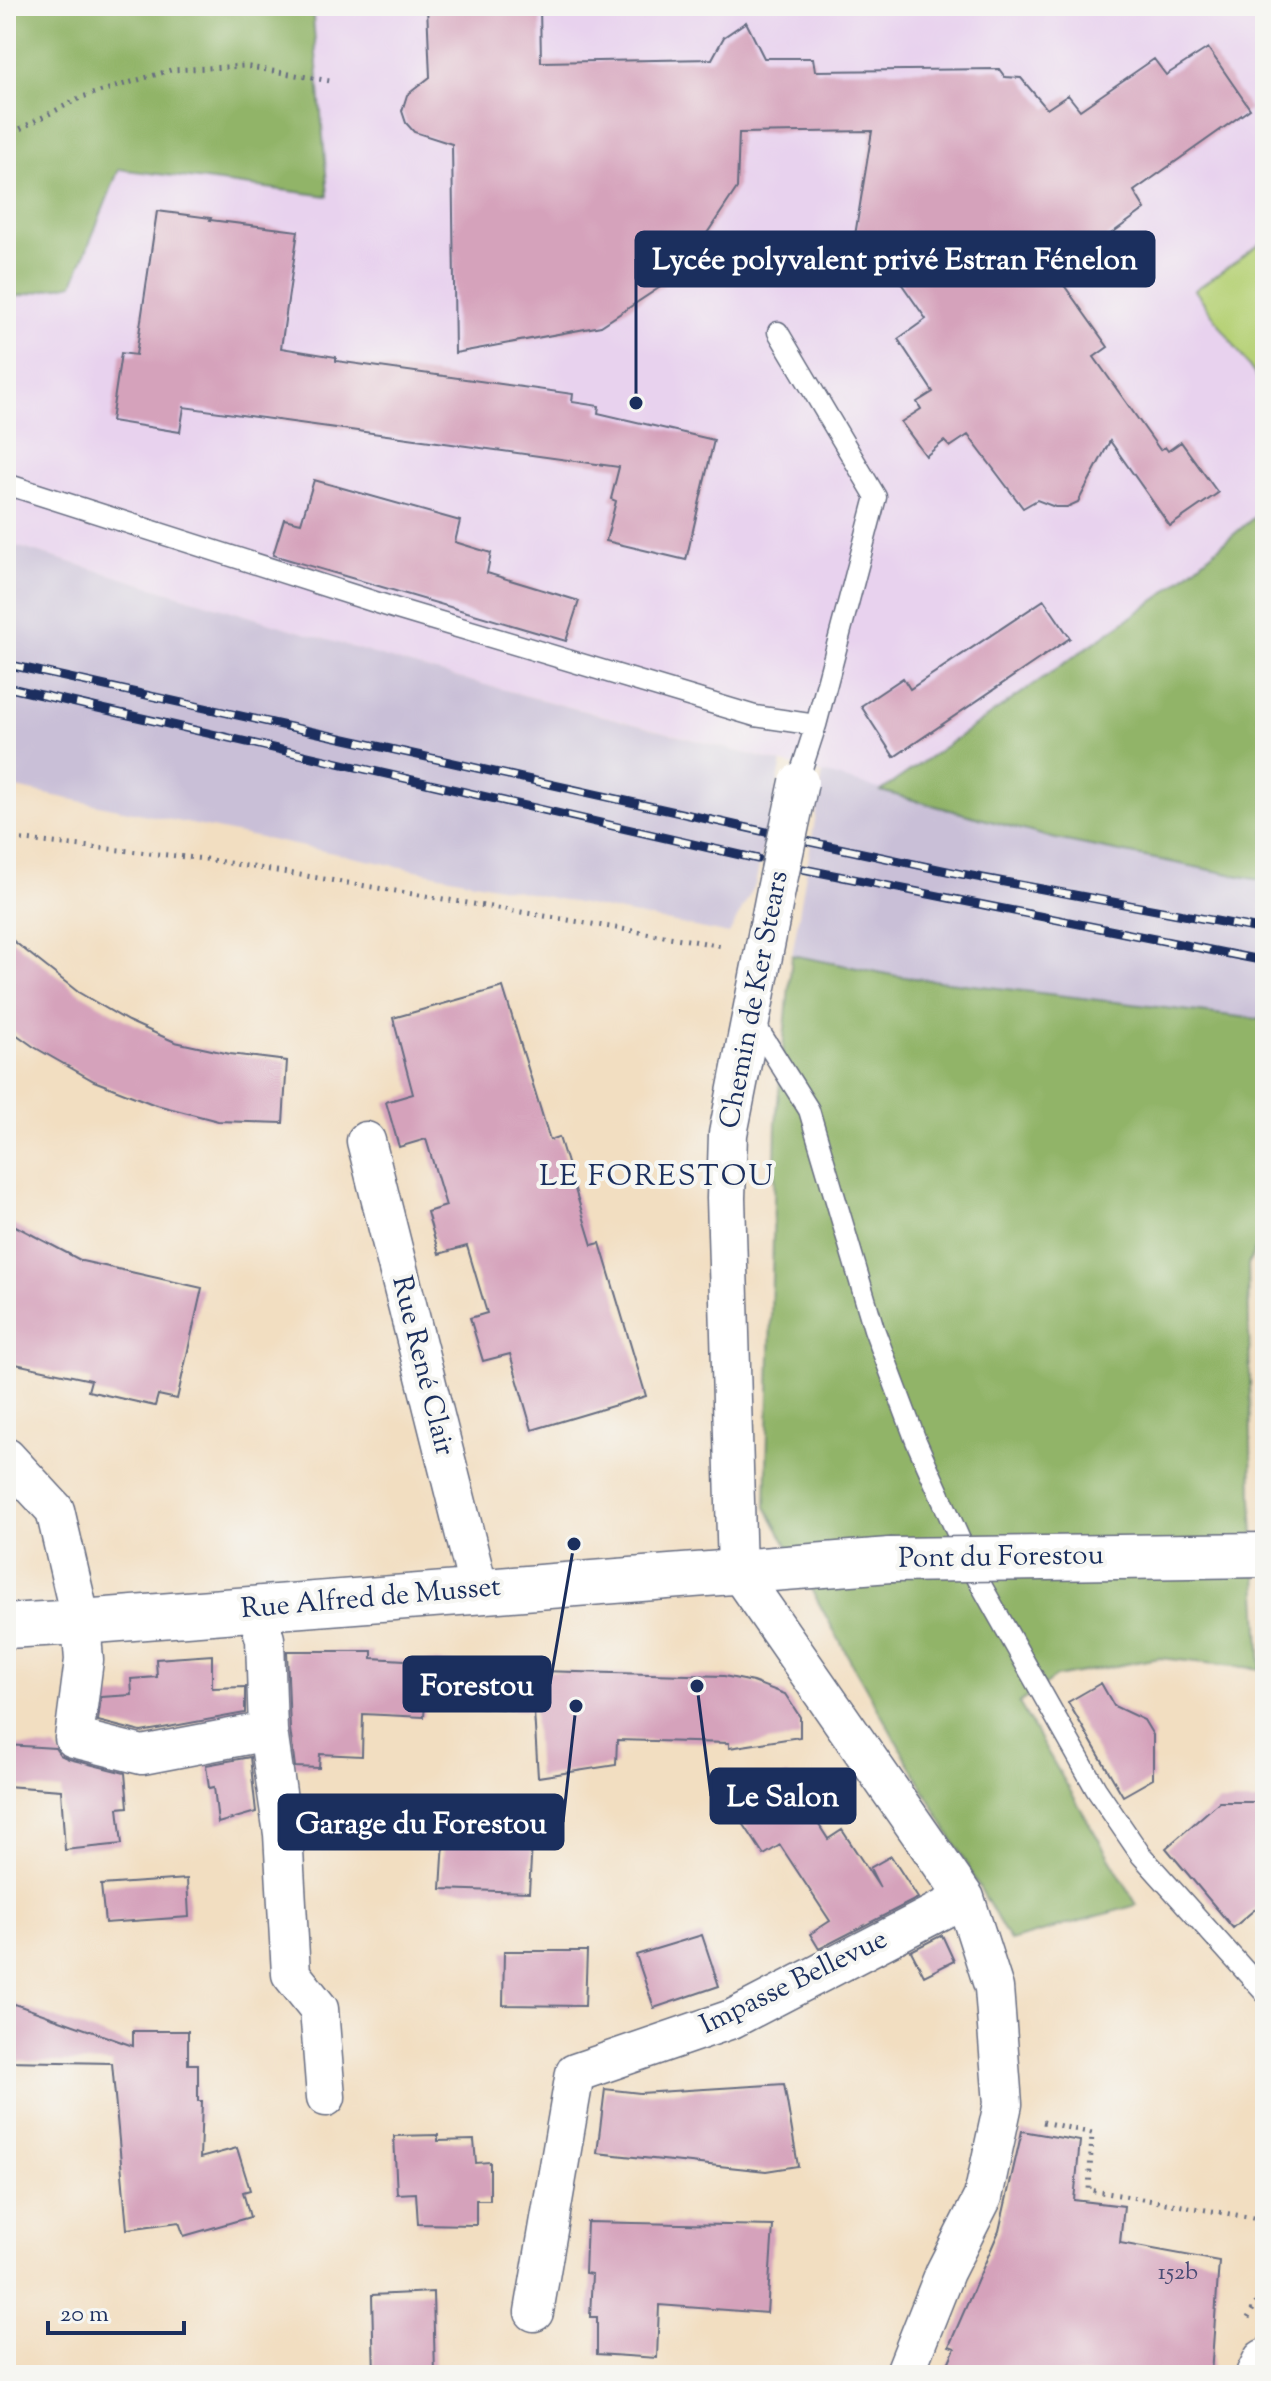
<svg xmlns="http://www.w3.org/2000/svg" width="1271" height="2381" viewBox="0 0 1271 2381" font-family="'Sorts Mill Goudy',serif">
	<rect width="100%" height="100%" fill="#f6f6f2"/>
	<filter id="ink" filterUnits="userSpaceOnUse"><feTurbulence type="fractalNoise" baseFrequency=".0125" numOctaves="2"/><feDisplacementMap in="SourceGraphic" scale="16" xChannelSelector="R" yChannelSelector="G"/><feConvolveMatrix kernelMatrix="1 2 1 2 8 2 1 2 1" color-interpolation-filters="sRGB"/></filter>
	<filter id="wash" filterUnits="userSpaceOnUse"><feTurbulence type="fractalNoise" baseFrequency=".006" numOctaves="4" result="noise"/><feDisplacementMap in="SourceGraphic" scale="32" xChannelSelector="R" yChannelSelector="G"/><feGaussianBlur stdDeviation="1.8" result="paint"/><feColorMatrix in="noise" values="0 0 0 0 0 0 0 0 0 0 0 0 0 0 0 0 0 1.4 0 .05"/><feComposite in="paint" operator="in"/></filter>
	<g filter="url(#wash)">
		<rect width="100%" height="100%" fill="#f2dec1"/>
		<path fill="#e8d2ee" d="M312,6H1265V508L1161,596L881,791L802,768L417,667L6,543V299L73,284L119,169L328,196Z"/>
		<path fill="#c9bfd7" d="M6,543L417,667L782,763L755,885L729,934L6,786Z
			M823,773L1056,839L1265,881V1020L897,976L792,955Z"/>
		<path fill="#b7d278" stroke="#69806b" stroke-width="2" d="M1265,241V374L1258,379L1195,290Z"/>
		<path fill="#91b468" stroke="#567263" stroke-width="2" d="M6,6H312L328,196L119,169L73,284L6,299Z
			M1265,508V881L1056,839L881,791L1161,596Z
			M792,955L897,976L1265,1020V1227L1248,1265L1252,1498L1261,1669L1159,1658L1056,1677L1019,1703L1137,1905L1010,1941L849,1658L766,1507L776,1123Z"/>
		<g id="blocks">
			<path fill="#d5a2bb" d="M427,6H540L541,62L712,59L724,37L746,22L764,58H813L815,71L999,69L1005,77L1021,78L1047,109L1068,95L1080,110L1154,59L1166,75L1208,48L1250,109L1134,191L1145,209L1056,274L1108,347L1094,357L1160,450L1165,447L1168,451L1181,442L1218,493L1170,526L1110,441L1078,502L1067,507H1055L1037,500L1023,508L968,435L950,447L944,441L926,456L901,422L921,409L917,402L933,392L898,339L926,319L889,266L851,260L872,131L739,133L737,188L680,274L601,326L455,353L452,144L414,132L406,123L402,111L407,95L430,77Z
				M157,211L211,218L210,220L298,231L281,348L336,357V361L573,394L572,402L599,406L598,413L714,440L686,560L606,541L616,501L611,499L619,467L184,407L180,432L111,421L121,353L136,355Z
				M314,480L460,521L455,542L491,553L487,573L579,601L566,641L273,555L284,519L301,523Z
				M1044,600L1070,638L894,757L861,706L903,678L910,689Z
				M6,935L78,992L128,1021L175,1042L230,1054L287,1061L283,1123L218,1121L153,1104L94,1081L34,1047L6,1027Z
				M503,987L550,1140L559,1137L592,1245L600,1243L646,1396L532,1430L510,1354L483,1361L470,1318L487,1313L467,1246L439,1254L427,1212L446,1206L426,1139L399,1147L386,1102L413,1094L393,1018Z
				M6,1221L82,1261L202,1288L177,1399L158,1395L155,1406L88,1391L91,1380L6,1362Z
				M287,1651H372V1658L503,1666V1670L724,1676L753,1682L785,1694L800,1717V1737L729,1748V1743L617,1740L616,1765L538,1777L534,1711L425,1703L424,1717L363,1714L362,1756L320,1754L319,1768L295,1767L290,1729Z
				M212,1655V1688L245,1687V1713L141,1732L98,1721L101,1697L132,1695L131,1679L157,1677L156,1659Z
				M1101,1683L1114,1706L1144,1720L1153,1735V1779L1123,1796L1068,1702Z
				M6,1745L55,1748L60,1755L69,1759L125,1773L128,1807L118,1808L122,1844L65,1850L61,1790L6,1786Z
				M250,1757L256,1812L218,1823L214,1787L209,1788L206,1765Z
				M787,1775L828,1839L842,1830L880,1888L870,1868L891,1856L918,1898L819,1949L810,1934L830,1921L780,1845L764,1855L733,1808Z
				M1219,1802H1261V1904L1233,1928L1166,1848Z
				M445,1825L533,1828L529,1892L441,1889Z
				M187,1879L189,1917L105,1923L101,1885Z
				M702,1935L719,1986L654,2008L636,1955Z
				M942,1935L954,1961L924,1976L911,1951Z
				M504,1951H587L585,2006L503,2005Z
				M6,2001L133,2046V2031H188V2064H198V2101H202L200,2158L237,2148L250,2190L243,2192L250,2217L184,2236L179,2222L127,2229L112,2063L6,2061Z
				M784,2084L798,2166L766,2171L597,2153L605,2089L640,2093Z
				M1022,2131L1080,2141L1074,2200L1124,2206L1120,2243L1219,2261L1211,2375H943L955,2348L949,2346L999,2231Z
				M438,2135V2141L474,2140L476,2163L490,2162V2200H476V2225L418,2224L416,2193L397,2194L394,2136Z
				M587,2222L773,2226L767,2313L659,2305L657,2358L597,2354V2317H590L592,2274L585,2273Z
				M433,2292L435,2375H374L372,2295Z"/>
		</g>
	</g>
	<g filter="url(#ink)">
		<use href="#blocks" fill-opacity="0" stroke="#666c81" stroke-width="2"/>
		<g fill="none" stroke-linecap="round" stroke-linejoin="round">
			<defs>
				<path id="service" d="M778,332L876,497L816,725L802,768
					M6,484L397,609L755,716L816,725
					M751,1018L809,1110L874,1329L916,1441L976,1576L1096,1789L1141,1855L1265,1993"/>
				<path id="minor" d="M776,890L728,1134L726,1198L737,1570L965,1898L994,1988L1003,2104L983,2197L945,2272L904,2375
					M366,1141L479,1591
					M6,1457L55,1510L81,1622L84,1660L74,1738L142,1755L268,1731L265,1639L256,1609
					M268,1731L283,1834L291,1974L319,2009L326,2097
					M534,2312L575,2073L732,2019L965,1898"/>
				<path id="tertiary" d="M6,1626L81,1622L890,1560"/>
				<path id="secondary" d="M1258,2375L1265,2361"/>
			</defs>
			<use href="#service" stroke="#666c81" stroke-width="23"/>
			<use href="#minor" stroke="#666c81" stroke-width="41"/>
			<use href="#tertiary" stroke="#666c81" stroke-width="47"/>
			<use href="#secondary" stroke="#666c81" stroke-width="47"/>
			<path stroke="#666c81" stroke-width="5" stroke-dasharray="2 6" stroke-linecap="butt" d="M6,136L82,97L171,70L244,66L330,81
				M6,838L205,859L723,946
				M1043,2122L1092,2133L1089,2190L1265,2220
				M1248,2318L1265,2287"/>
			<use href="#service" stroke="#fff" stroke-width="20"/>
			<use href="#minor" stroke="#fff" stroke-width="38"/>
			<use href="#tertiary" stroke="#fff" stroke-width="44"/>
			<use href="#secondary" stroke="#fff" stroke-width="44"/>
			<defs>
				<path id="rail" d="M6,664L766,832
					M6,687L758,859
					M806,841L961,874L1265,930
					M803,869L1265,961"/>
			</defs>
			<use href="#rail" stroke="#1b2f5e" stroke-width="9"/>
			<use href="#rail" stroke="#f6f6f2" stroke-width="6" stroke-dasharray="18" stroke-linecap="butt"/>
			<defs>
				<path id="minor-bridge" d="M776,890L799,782"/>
				<path id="tertiary-bridge" d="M890,1560L1265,1555"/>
			</defs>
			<use href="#minor-bridge" stroke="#666c81" stroke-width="41" stroke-linecap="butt"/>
			<use href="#tertiary-bridge" stroke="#666c81" stroke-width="47" stroke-linecap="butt"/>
			<use href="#minor-bridge" stroke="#fff" stroke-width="38"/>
			<use href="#tertiary-bridge" stroke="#fff" stroke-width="44"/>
		</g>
	</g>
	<g text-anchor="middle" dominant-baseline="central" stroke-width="8" stroke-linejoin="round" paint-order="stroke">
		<g font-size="24" fill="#4a4c75">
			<text x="1178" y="2273">152b</text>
		</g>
		<g font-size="28" fill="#1b2f5e" stroke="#f6f6f2">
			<text transform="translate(755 1000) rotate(-79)">Chemin de Ker Stears</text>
			<text transform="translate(422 1366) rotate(76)">Rue René Clair</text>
			<text transform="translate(1001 1558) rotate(-1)">Pont du Forestou</text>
			<text transform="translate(371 1599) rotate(-5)">Rue Alfred de Musset</text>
			<text transform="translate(794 1983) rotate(-26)">Impasse Bellevue</text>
		</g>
		<g font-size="30" letter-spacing="2" fill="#1b2f5e" stroke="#f6f6f2">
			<text x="657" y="1177">LE FORESTOU</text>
		</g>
	</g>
	<path fill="none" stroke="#1b2f5e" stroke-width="3" d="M636 403L636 259M574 1544L550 1684M697 1686L711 1796M576 1706L563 1822"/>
	<g fill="#1b2f5e" stroke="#f6f6f2" stroke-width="3">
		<circle cx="636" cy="403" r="8"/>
		<circle cx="574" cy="1544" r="8"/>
		<circle cx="697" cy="1686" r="8"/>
		<circle cx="576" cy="1706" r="8"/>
	</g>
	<g fill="#1b2f5e" stroke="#1b2f5e" stroke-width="3">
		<rect x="636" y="232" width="518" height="54" rx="8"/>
		<rect x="404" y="1657" width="146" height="54" rx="8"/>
		<rect x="711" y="1769" width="144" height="54" rx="8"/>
		<rect x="279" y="1795" width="284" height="54" rx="8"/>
	</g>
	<g font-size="30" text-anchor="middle" font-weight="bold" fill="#fff">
		<text x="895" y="269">Lycée polyvalent privé Estran Fénelon</text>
		<text x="477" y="1695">Forestou</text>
		<text x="783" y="1806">Le Salon</text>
		<text x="421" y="1833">Garage du Forestou</text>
	</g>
	<rect width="1271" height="2381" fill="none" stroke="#f6f6f2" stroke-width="32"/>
	<path d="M48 2321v12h136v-12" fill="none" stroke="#1b2f5e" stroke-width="4"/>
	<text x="60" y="2321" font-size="24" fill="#1b2f5e" stroke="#f6f6f2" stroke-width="6" paint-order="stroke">20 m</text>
</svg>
